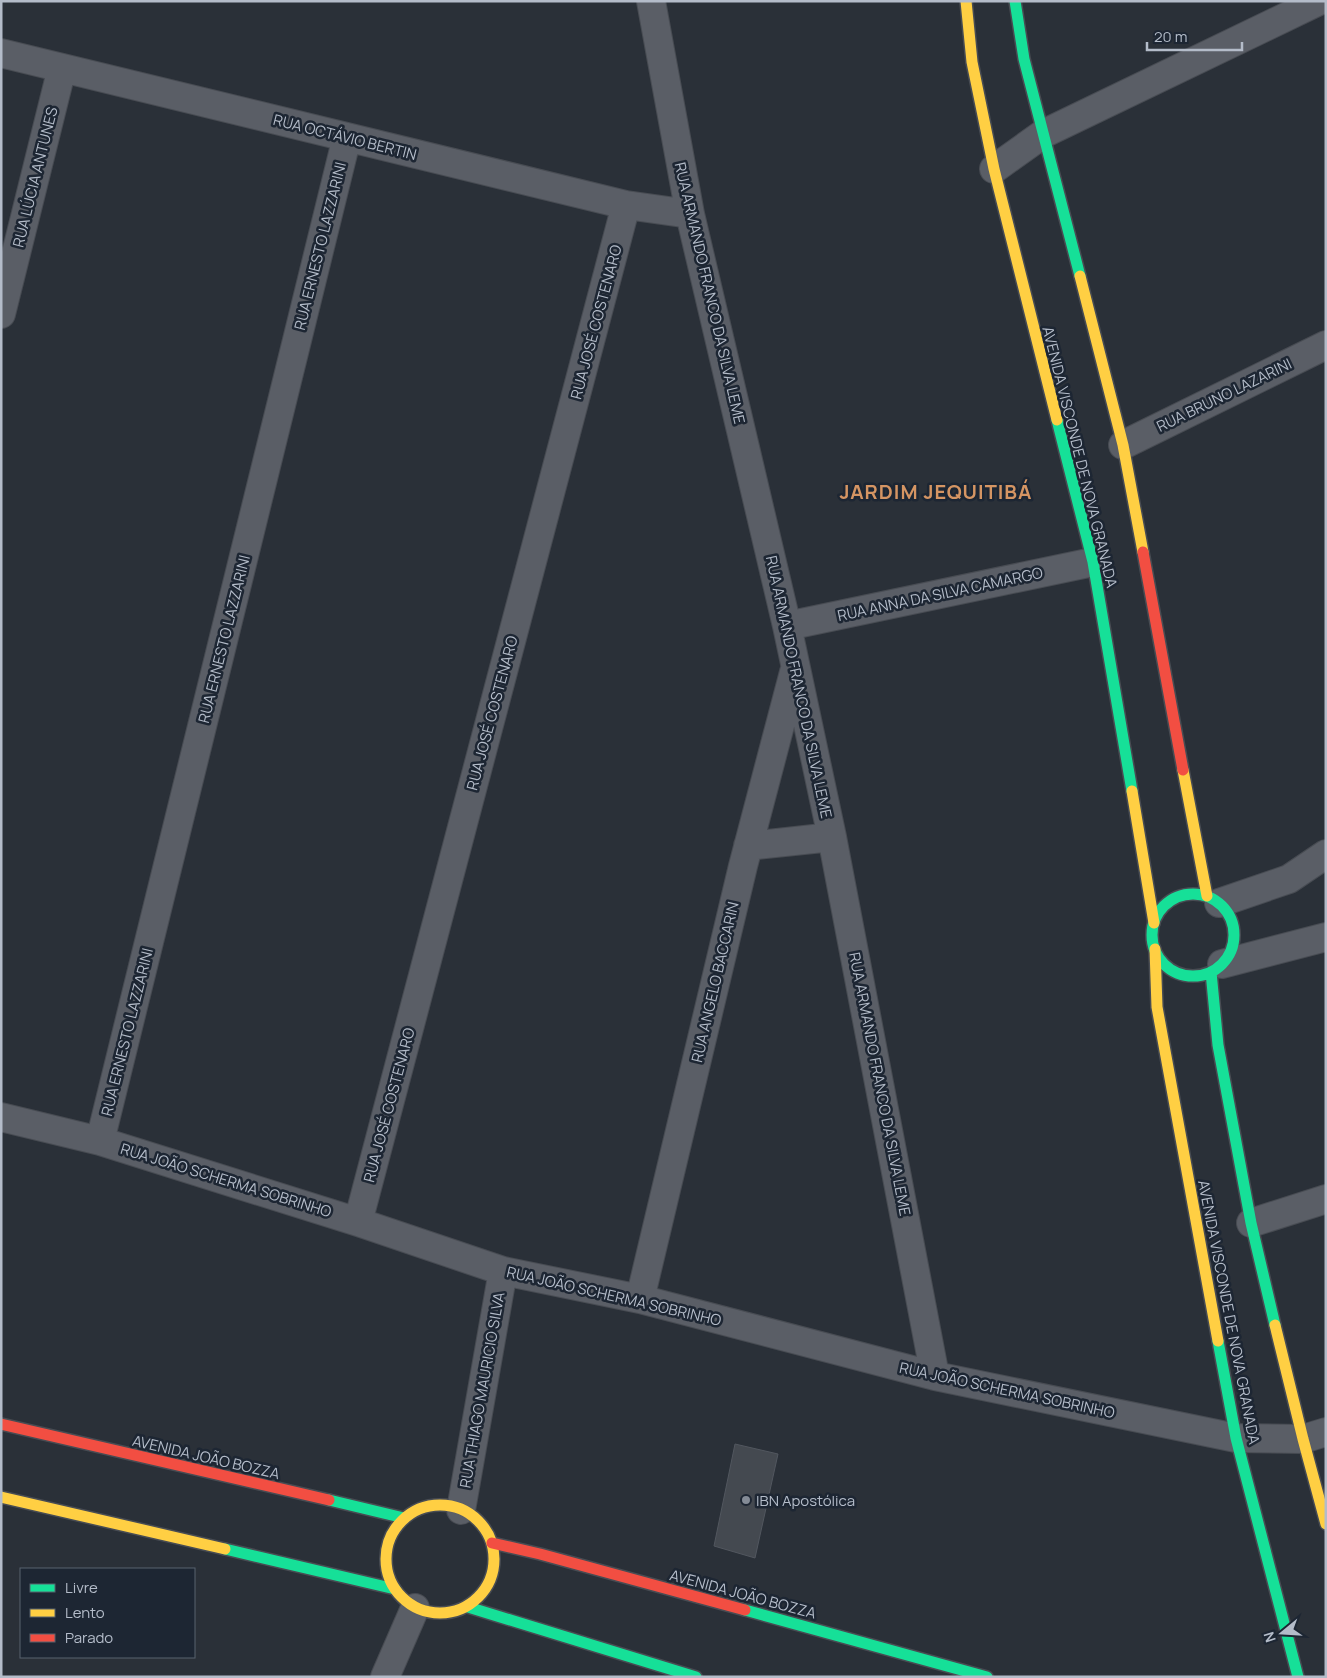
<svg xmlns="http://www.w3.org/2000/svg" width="1327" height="1678" viewBox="0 0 1327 1678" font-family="Manrope,sans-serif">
	<rect width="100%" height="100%" fill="#2a3038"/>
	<path fill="#444950" stroke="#52575f" d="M735,1444L778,1454L755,1558L714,1546Z"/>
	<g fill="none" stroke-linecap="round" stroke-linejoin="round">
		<defs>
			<path id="street" d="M651,1L690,214L787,626L832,837L935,1376
				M1,53L626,205L690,214
				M994,169L1043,134L1319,1
				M1,314L62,68
				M1123,445L1326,345
				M787,626L1093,562
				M748,846L832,837
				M1219,903L1289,879L1326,854
				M1222,964L1326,937
				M1,1117L100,1141L358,1222L503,1271L640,1299L935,1376L1236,1438L1303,1439L1326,1432
				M100,1141L347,137
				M358,1222L626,205
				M1251,1223L1326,1199
				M640,1299L743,866L794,672
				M461,1510L503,1271
				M385,1677L415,1608"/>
			<path id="fast" d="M1015,1L1024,59L1080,276
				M1057,420L1093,562L1132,791
				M1152 935a41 41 0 1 1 82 0a41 41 0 1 1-82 0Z
				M1211,972L1218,1045L1251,1223L1275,1325
				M1218,1341L1236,1438L1298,1677
				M329,1500L404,1518
				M225,1549L395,1589
				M468,1607L696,1677
				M745,1610L987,1677"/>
			<path id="slow" d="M966,1L972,62L994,169L1057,420
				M1080,276L1123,445L1143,552
				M1183,770L1207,896
				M1132,791L1154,923
				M1155,949L1157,1007L1218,1341
				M1275,1325L1303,1439L1326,1524
				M1,1497L225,1549
				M386 1559a54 54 0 1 1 108 0a54 54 0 1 1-108 0Z"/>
			<path id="jam" d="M1143,552L1183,770
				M1,1424L329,1500
				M492,1543L540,1554L745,1610"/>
		</defs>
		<use href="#street" stroke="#484c53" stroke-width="30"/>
		<use href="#fast" stroke="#484c53" stroke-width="14"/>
		<use href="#slow" stroke="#484c53" stroke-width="14"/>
		<use href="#jam" stroke="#484c53" stroke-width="14"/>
		<use href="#street" stroke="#5a5e66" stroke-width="28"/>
		<use href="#fast" stroke="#16e098" stroke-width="11"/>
		<use href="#slow" stroke="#ffcf43" stroke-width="11"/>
		<use href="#jam" stroke="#f24e42" stroke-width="11"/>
	</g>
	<circle fill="#848b96" stroke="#1d2633" stroke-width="2" cx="746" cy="1500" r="5"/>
	<g text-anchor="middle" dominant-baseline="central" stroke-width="5" stroke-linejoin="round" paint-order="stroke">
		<g font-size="15" fill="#b4bcc9" stroke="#1d2633">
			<text transform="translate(345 137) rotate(14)">RUA OCTÁVIO BERTIN</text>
			<text transform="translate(35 177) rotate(-76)">RUA LÚCIA ANTUNES</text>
			<text transform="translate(320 246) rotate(-76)">RUA ERNESTO LAZZARINI</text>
			<text transform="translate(710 293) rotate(77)">RUA ARMANDO FRANCO DA SILVA LEME</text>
			<text transform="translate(596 322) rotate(-75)">RUA JOSÉ COSTENARO</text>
			<text transform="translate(1224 395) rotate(-26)">RUA BRUNO LAZARINI</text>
			<text transform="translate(1080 457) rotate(76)">AVENIDA VISCONDE DE NOVA GRANADA</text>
			<text transform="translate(940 594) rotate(-12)">RUA ANNA DA SILVA CAMARGO</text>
			<text transform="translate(224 639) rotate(-76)">RUA ERNESTO LAZZARINI</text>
			<text transform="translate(799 687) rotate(78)">RUA ARMANDO FRANCO DA SILVA LEME</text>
			<text transform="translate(492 713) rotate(-75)">RUA JOSÉ COSTENARO</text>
			<text transform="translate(715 982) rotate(-77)">RUA ANGELO BACCARIN</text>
			<text transform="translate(127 1032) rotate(-76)">RUA ERNESTO LAZZARINI</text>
			<text transform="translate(880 1084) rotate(79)">RUA ARMANDO FRANCO DA SILVA LEME</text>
			<text transform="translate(389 1105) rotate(-75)">RUA JOSÉ COSTENARO</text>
			<text transform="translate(226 1180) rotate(17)">RUA JOÃO SCHERMA SOBRINHO</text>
			<text transform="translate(614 1296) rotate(13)">RUA JOÃO SCHERMA SOBRINHO</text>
			<text transform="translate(1229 1312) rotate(79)">AVENIDA VISCONDE DE NOVA GRANADA</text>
			<text transform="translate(482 1390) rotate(-80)">RUA THIAGO MAURICIO SILVA</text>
			<text transform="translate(1007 1390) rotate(12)">RUA JOÃO SCHERMA SOBRINHO</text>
			<text transform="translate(206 1457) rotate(13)">AVENIDA JOÃO BOZZA</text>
			<text transform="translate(743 1594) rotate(15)">AVENIDA JOÃO BOZZA</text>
		</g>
		<g font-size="15" fill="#b4bcc9" stroke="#1d2633" text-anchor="start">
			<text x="756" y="1500">IBN Apostólica</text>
		</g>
		<g font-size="20" font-weight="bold" letter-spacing="1" fill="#d59563" stroke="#1d2633">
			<text x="936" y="491">JARDIM JEQUITIBÁ</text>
		</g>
	</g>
	<rect width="1327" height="1678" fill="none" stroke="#b4bcc9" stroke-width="5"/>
	<rect x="20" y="1568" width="175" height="90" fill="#1d2633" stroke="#59626f"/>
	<rect x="30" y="1584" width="25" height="8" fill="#16e098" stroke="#59626f"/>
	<text x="65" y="1593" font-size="15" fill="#b4bcc9">Livre</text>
	<rect x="30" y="1609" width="25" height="8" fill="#ffcf43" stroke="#59626f"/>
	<text x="65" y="1618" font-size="15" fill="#b4bcc9">Lento</text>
	<rect x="30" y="1634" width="25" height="8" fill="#f24e42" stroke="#59626f"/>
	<text x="65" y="1643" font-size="15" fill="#b4bcc9">Parado</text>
	<g transform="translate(1282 1633) rotate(252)" stroke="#1d2633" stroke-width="4" paint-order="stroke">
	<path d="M0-4L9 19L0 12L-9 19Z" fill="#b4bcc9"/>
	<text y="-8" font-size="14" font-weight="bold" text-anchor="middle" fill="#b4bcc9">N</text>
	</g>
	<path d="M1147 42v8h95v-8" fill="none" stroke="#b4bcc9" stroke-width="2.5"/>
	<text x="1154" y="42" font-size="15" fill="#b4bcc9" stroke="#1d2633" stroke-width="4" paint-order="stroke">20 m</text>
</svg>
